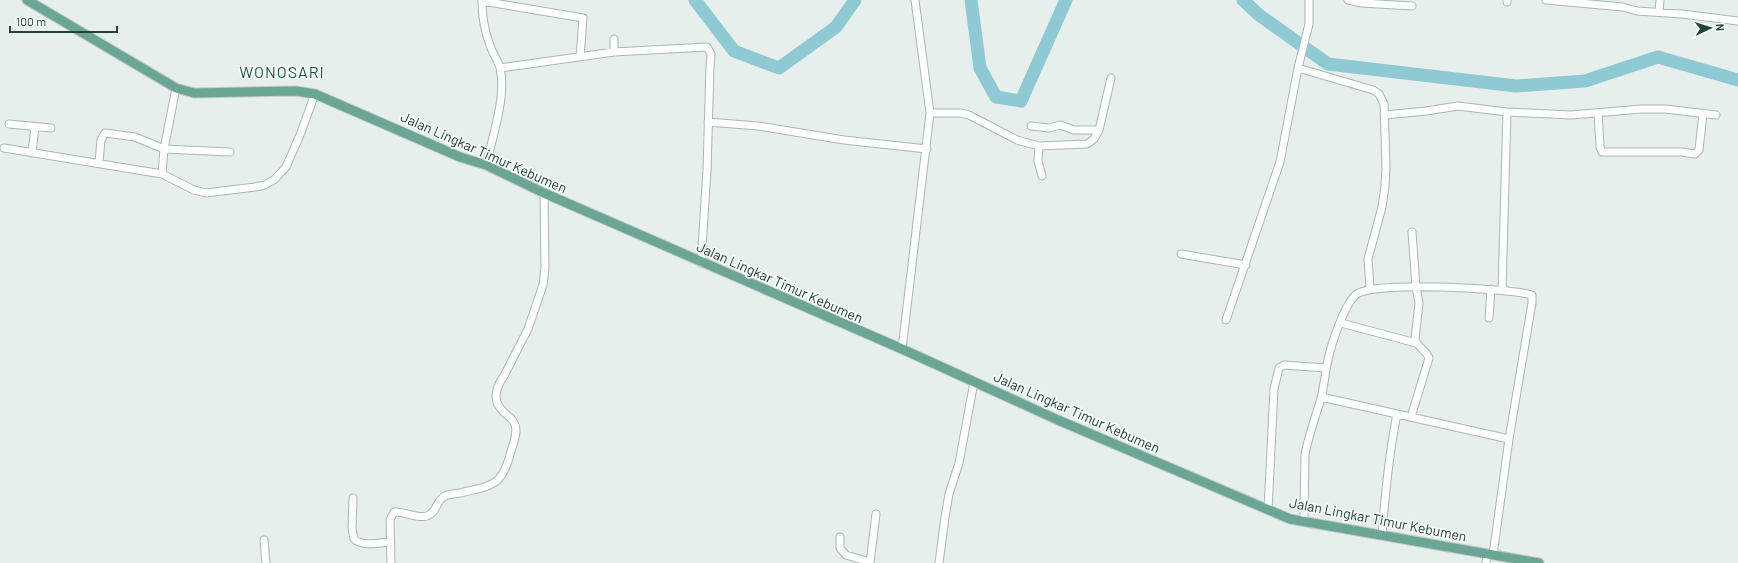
<svg xmlns="http://www.w3.org/2000/svg" width="1738" height="563" viewBox="0 0 1738 563" font-family="Barlow,sans-serif">
	<rect width="100%" height="100%" fill="#e6efeb"/>
	<g fill="none" stroke-linecap="round" stroke-linejoin="round">
		<path stroke="#8ec9d4" stroke-width="13" d="M695,0L734,51L779,68L836,27L855,0
			M971,0L980,68L996,97L1021,101L1066,0
			M1243,0L1259,15L1328,64L1516,86L1585,81L1658,57L1738,80"/>
		<defs>
			<path id="minor" d="M482,0C482,16 484,30 490,45C492,53 498,60 500,68C507,94 492,139 486,165
				M1348,0L1362,3L1412,6
				M1546,0L1623,7L1637,11L1682,14L1738,21
				M482,1L583,18L580,57
				M1507,2V0
				M1659,12L1660,0
				M614,39V52
				M500,68L614,52L707,47L711,54L710,67L707,171L701,263
				M1298,68L1373,90L1379,94L1384,104L1386,167L1385,186L1382,207L1368,259L1370,289
				M930,113H961L969,115L1017,140L1039,146L1087,144L1094,139L1099,130L1111,78
				M1598,113L1600,147L1602,152H1681L1695,154L1699,150L1703,113
				M1385,115L1426,111L1458,106L1507,112L1571,115L1641,109H1665L1716,115
				M708,122L758,126L844,140L927,149
				M9,124L51,128
				M1031,126L1049,128L1060,125L1074,130H1099
				M1039,146L1038,161L1042,176
				M4,148L162,174L194,190L206,193L255,187L265,185L275,179L286,167L300,135L315,94
				M32,153L35,127
				M99,163L101,140L105,133L135,137L164,149L230,152
				M162,174L164,149L176,88
				M1181,254L1246,265
				M1502,290L1507,112
				M1489,318L1491,289
				M1226,320L1280,162L1298,68L1309,24V0
				M1341,323L1416,343
				M902,349L930,113L915,0
				M1321,397L1509,439
				M1411,417L1429,358C1426,350 1417,347 1415,339L1419,303L1416,287L1412,232
				M353,498L352,528L354,539C363,547 378,543 390,542
				M1268,510L1274,389L1279,368L1284,365L1326,368
				M1304,521L1305,454C1309,435 1315,417 1321,399C1324,386 1325,373 1328,360C1331,345 1345,302 1357,294C1375,281 1507,288 1532,295V303L1509,439L1493,555
				M1382,535C1385,494 1389,454 1397,414
				M840,537V548L846,555L870,562
				M264,540L266,563
				M391,563L390,520L394,512C405,511 416,519 427,516C437,513 436,500 445,496C449,494 455,494 460,493C493,485 502,487 511,451C513,444 518,433 515,425C513,417 505,415 501,409C492,399 497,385 504,376L528,329L543,285L545,268L544,193
				M870,563L876,514
				M939,563L945,517L949,494L959,463L974,382
				M1486,563L1487,553"/>
			<path id="major" d="M27,0L176,88L194,93L296,91L315,94L460,157L486,165L544,193L902,349L1058,420L1290,519L1539,563"/>
		</defs>
		<use href="#minor" stroke="#a8b8b2" stroke-width="9"/>
		<use href="#major" stroke="#c2cac8" stroke-width="11"/>
		<use href="#minor" stroke="#fff" stroke-width="7"/>
		<use href="#major" stroke="#6aa596" stroke-width="9"/>
	</g>
	<g text-anchor="middle" dominant-baseline="central" stroke-width="3.5" stroke-linejoin="round" paint-order="stroke">
		<g font-size="14" fill="#24423a" stroke="#f7fbf9">
			<text transform="translate(484 152) rotate(24)">Jalan Lingkar Timur Kebumen</text>
			<text transform="translate(780 282) rotate(24)">Jalan Lingkar Timur Kebumen</text>
			<text transform="translate(1077 412) rotate(24)">Jalan Lingkar Timur Kebumen</text>
			<text transform="translate(1378 519) rotate(11)">Jalan Lingkar Timur Kebumen</text>
		</g>
		<g font-size="16" letter-spacing="1" fill="#1f5548" stroke="#f7fbf9">
			<text x="282" y="71">WONOSARI</text>
		</g>
	</g>
	<g transform="translate(1710 28) rotate(86)" stroke="#f7fbf9" stroke-width="3" paint-order="stroke">
	<path d="M0-3L7 15L0 10L-7 15Z" fill="#24423a"/>
	<text y="-6" font-size="11" font-weight="bold" text-anchor="middle" fill="#24423a">N</text>
	</g>
	<path d="M10 26v6h107v-6" fill="none" stroke="#24423a" stroke-width="2"/>
	<text x="16" y="26" font-size="12" fill="#24423a" stroke="#f7fbf9" stroke-width="3" paint-order="stroke">100 m</text>
</svg>
